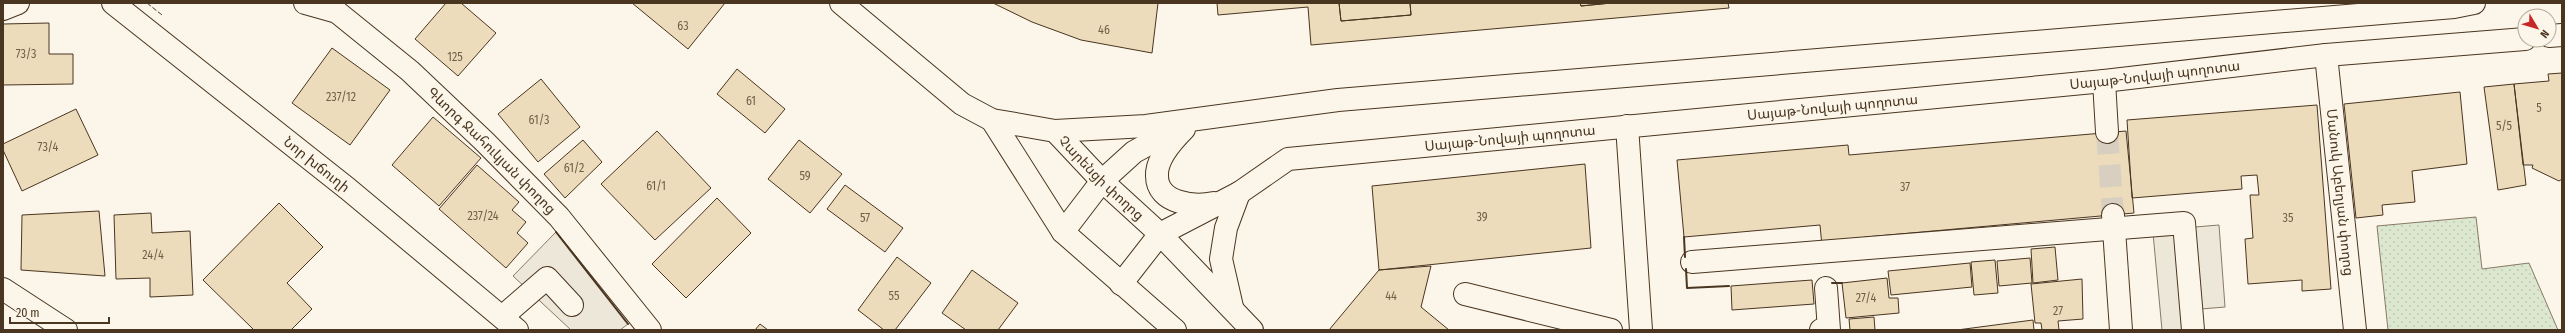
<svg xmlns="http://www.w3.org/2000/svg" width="2565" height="333" viewBox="0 0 2565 333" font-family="'Fira Sans Condensed','Noto Sans Armenian',sans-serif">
	<defs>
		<pattern id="park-dots" width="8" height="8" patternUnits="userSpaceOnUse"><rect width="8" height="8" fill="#dce7d0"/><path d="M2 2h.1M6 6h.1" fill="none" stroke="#bec7b2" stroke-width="1.8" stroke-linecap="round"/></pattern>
	</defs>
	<rect width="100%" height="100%" fill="#fbf6e9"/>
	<path fill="url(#park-dots)" stroke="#887966" d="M2476,217L2482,269L2529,263L2558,330H2388L2377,226Z"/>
	<path fill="#ede7d9" stroke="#887966" d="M2219,225L2225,307L2201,309L2195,227Z
		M2178,230L2187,330H2162L2153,233Z
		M556,232L628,324L620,330H571L513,276Z"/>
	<path fill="#ecdcbc" stroke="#4a3520" d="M446,3H461L496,33L458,76L415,39Z
		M632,3H725L688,49Z
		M993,3H1158L1152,53L1081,40L1032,22Z
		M1217,3H1339L1341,21L1411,15L1410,3H1580L1581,6L1611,3H1728L1729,8L1311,45L1308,7L1218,15Z
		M1339,3H1410L1411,15L1341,21Z
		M1580,3H1611L1581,6Z
		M49,23V54H73V84L3,85V24Z
		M332,48L390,90L350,145L292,103Z
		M737,69L785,109L765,133L717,94Z
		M2562,73V179L2559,181L2532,168L2533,165H2523L2514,84L2549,81L2548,74Z
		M541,79L580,127L538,162L498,114Z
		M2514,84L2526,185L2498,190L2484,87Z
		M2460,92L2467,164L2412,171L2415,202L2382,205L2383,215L2356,218L2344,104Z
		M2317,105L2331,289L2302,291V280L2248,284L2245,239L2253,238L2250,195H2259L2257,175L2241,176L2242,189L2132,198L2127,120Z
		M76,109L98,155L22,191L3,150V144Z
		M433,117L481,158L439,206L392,165Z
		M657,131L711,188L655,240L601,184Z
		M2126,131L2134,213L1866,237L1822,246L1820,225L1684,237L1677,160L1848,145L1849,155Z
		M583,140L602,162L565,198L544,174Z
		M799,140L842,174L810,213L768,179Z
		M1585,164L1591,248L1379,270L1372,186Z
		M477,165L519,202L512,210L526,222L517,233L528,243L506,268L439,209Z
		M845,185L903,228L885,252L827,209Z
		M717,198L751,233L686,298L652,264Z
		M279,203L323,247L287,283L312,309L291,330H254L203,280Z
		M99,211L105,276L21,270L22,215Z
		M151,213L152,233L190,231L193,295L150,297V278L116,279L114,215Z
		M2055,247L2058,280L2033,283L2031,249Z
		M897,257L931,283L895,330H884L858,310Z
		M2030,258L2032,283L1999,286L1997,261Z
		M1995,260L1998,293L1974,295L1971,262Z
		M1970,263L1972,287L1891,295L1888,271Z
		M1431,266L1421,307L1449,330H1329L1379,270Z
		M972,270L1018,303L998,330H966L942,313Z
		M1887,278L1889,298H1898L1899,313L1846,318L1842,283Z
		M2082,279L2083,319L2058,321L2059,330H2042L2041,323H2035L2031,284Z
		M1812,280L1814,304L1732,310L1731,286Z
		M1874,317L1875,330H1850L1849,319Z
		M2033,320L2034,330H1957Z
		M760,324L768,330H755Z"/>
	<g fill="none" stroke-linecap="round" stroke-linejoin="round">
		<path stroke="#d8cfc1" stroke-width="22" stroke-dasharray="22 11" stroke-linecap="butt" d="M2107,132L2113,215"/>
		<defs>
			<g id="minor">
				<path id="s1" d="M305,3L337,12L410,71L485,142L559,217L650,330"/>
				<path d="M3,9L18,3"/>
				<path id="s2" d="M2326,55L2355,330"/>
				<path d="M2104,81L2107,132"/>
				<path d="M1627,126L1641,330"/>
				<path d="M2113,215L2121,330"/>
				<path d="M1692,262L2184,223L2193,330"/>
				<path d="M3,289L66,330"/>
				<path d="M1465,294L1611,330"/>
				<path d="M502,317L547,278L572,305"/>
				<path d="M1821,330H1829L1826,288"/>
			</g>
			<g id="major">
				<path id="s3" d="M113,3L348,189L517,330"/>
				<path d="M841,3L962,104L992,120L1055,131L1146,126L1338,100L2454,7L2474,3"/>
				<path d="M2549,36L2562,35"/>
				<path d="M992,120L1063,232L1175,330"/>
				<path d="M1184,129C1173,140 1156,159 1157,176C1157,204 1195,207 1214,203"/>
				<path id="s4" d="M1055,131L1102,181L1160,234L1252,330"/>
				<path d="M1063,232L1102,181L1134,152L1183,125"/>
				<path id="s5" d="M1121,284L1160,234L1239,193L1288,159L2104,81L2326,55L2525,39"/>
				<path d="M1232,307L1221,259L1226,228L1239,193"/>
			</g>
		</defs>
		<use href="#minor" stroke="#4a3520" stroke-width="24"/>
		<use href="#major" stroke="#4a3520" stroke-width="24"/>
		<use href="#minor" stroke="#fbf6e9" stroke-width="22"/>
		<use href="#major" stroke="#fbf6e9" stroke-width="22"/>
		<path stroke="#4a3520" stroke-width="1" stroke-dasharray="5 2" stroke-linecap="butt" d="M147,3L162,15"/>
		<path stroke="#4a3520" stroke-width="2" d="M556,232L628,324
			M1684,237L1685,257
			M1686,269L1687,288L1729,286
			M1832,283H1842"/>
	</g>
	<g text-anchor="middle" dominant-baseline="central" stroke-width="3" stroke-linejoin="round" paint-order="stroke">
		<g font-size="12" fill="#725f47">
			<text x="683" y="26">63</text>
			<text x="1104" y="30">46</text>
			<text x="26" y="54">73/3</text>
			<text x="455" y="57">125</text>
			<text x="341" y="97">237/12</text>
			<text x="751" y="101">61</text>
			<text x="2539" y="108">5</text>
			<text x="539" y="120">61/3</text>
			<text x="2504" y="126">5/5</text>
			<text x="48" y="147">73/4</text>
			<text x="574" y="168">61/2</text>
			<text x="805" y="176">59</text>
			<text x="656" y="186">61/1</text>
			<text x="1905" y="187">37</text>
			<text x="483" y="216">237/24</text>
			<text x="1482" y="217">39</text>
			<text x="865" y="218">57</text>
			<text x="2288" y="218">35</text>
			<text x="153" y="255">24/4</text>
			<text x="894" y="296">55</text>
			<text x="1391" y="296">44</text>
			<text x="1866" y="298">27/4</text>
			<text x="2058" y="311">27</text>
		</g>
		<g font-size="14" fill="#4a3520" stroke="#fbf6e9">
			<text stroke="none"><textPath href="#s5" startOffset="1083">Սայաթ-Նովայի պողոտա</textPath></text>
			<text stroke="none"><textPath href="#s5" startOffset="759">Սայաթ-Նովայի պողոտա</textPath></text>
			<text stroke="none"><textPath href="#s5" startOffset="435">Սայաթ-Նովայի պողոտա</textPath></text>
			<text stroke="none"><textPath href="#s1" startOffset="241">Գևորգ Ջահուկյան փողոց</textPath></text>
			<text stroke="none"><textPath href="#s3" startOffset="260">Նոր խճուղի</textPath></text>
			<text stroke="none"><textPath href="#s4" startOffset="66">Չարենցի փողոց</textPath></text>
			<text stroke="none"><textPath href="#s2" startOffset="138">Մանուկ Աբեղյան փողոց</textPath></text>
		</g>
	</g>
	<rect width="2565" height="333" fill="none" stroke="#4a3520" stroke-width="8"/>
	<g transform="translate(2537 28) rotate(128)"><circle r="19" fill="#fbf6e9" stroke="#b4a999"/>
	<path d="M0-3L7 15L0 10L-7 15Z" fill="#c62828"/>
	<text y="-6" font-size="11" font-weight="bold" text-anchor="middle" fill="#4a3520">N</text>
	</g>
	<path d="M10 317v6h99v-6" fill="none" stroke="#4a3520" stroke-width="2"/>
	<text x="16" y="317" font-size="12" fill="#4a3520" stroke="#fbf6e9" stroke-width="3" paint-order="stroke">20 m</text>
</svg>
